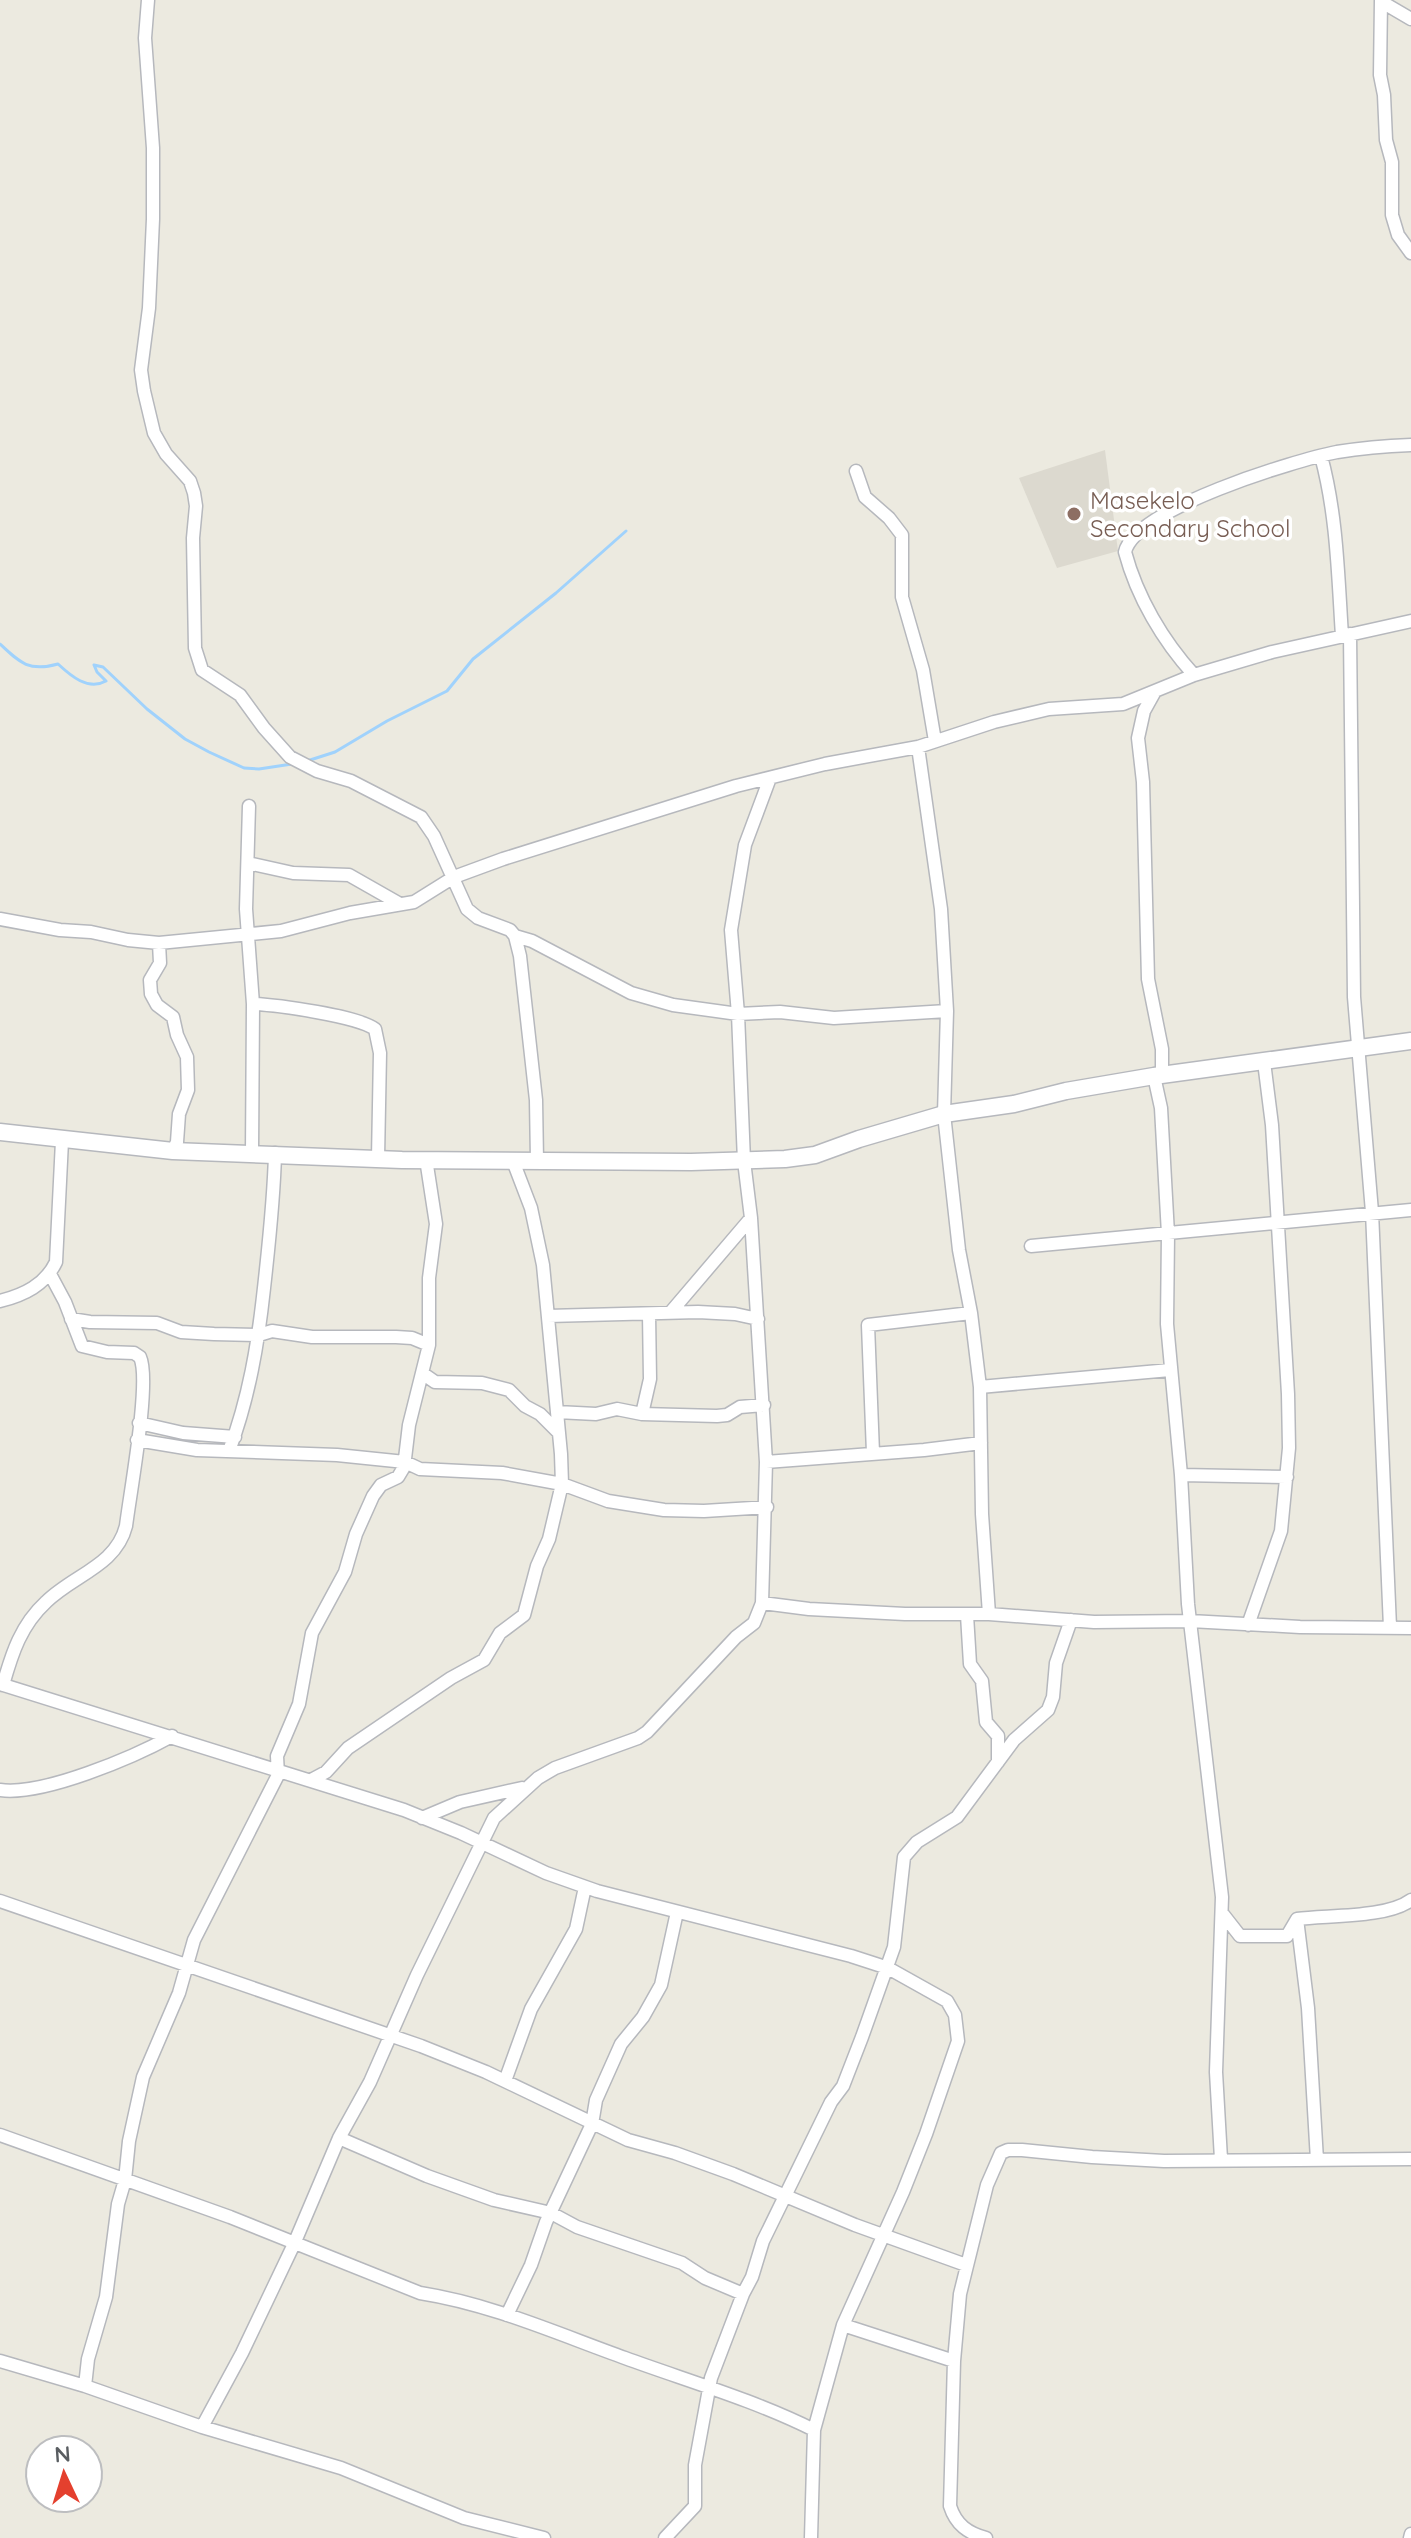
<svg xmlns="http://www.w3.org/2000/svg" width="1411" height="2538" viewBox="0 0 1411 2538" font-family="Quicksand,sans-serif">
	<rect width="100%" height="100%" fill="#eceae0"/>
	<path fill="#dcd9cf" d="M1105,450L1118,551L1057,568L1019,478Z"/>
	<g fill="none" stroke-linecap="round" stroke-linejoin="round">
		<path stroke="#a0d2fc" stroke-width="3" d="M0,644C20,663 29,672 58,664C71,676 88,691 106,681L97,672L94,665L103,667L147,709L185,739L209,752L244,768L259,769L292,764
			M307,761L335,752L387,721L447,691L473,659L556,593L626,531"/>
		<defs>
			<path id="minor" d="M148,0L145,38L153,148V219L149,308L141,370L144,391L154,433L166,454L190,481L194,493L196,506L193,538L195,648L202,670L240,695L264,728L290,757L317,771L351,781L421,817L434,836L467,909L478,918L510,930L515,936L520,956L536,1100L537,1161
				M1381,0L1380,75L1384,95L1386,140L1392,162V215L1398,235L1411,253
				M1382,2L1411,19
				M1321,456C1337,515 1338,575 1342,636
				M856,471L865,497L889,518L902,535V597L923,670L935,741
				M1350,634L1354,997L1372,1212L1390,1627
				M1194,675C1163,641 1137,597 1125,552C1134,509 1296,460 1337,452C1362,448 1386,446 1411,445
				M1154,693L1144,711L1138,738L1143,782L1148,979L1162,1049V1076
				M918,747L941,909L947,1011L944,1114L959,1250L971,1313L980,1387L982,1514L989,1614
				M249,806L246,909L253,1004L252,1152
				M248,863L293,873L349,875L400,904
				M0,919L60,930L91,932L128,940L159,943L281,931L350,913L414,902L454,877L503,859L736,786L825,764L918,747L994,722L1049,709L1123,704L1194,675L1272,652L1411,621
				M515,936L532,941L631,993L673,1005L738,1014L780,1012L834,1018L947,1011
				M159,943L160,963L150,980L151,994L157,1005L173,1017L177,1035L187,1057L188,1090L179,1114L177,1142L173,1151
				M253,1004C278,1005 357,1016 375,1029L380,1053L378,1158
				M1154,1076L1161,1108L1168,1234L1167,1324L1181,1475L1188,1604L1222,1897L1216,2072L1221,2159
				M1031,1246L1411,1210
				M0,1301C24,1295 45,1285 56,1262L62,1141
				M670,1313L751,1218
				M548,1316L698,1312L735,1314L758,1319
				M71,1319L90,1322L157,1323L181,1332L214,1334L259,1335L272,1331L312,1337H396L412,1338L429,1345
				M422,1373L435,1382L482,1383L509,1390L525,1406L540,1414L559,1433
				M980,1387L1170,1370
				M557,1412L596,1414L617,1409L642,1414L717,1416L727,1415L740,1407L764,1405
				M642,1414L650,1379L649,1314
				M139,1423L183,1433L235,1437
				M137,1440L197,1450L337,1455L405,1462L420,1469L502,1473L562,1484L608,1501L664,1510L704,1511L767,1507
				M229,1451C249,1398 258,1344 264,1288C269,1243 274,1199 275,1153
				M873,1453L868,1325L971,1313
				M766,1462L924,1450L981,1443
				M1181,1475L1287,1477
				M762,1603L809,1609L905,1614H989L1094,1622L1190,1621L1300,1627L1411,1628
				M967,1615L970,1664L982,1681L986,1722L998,1736V1762
				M1248,1625L1281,1531L1289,1448L1288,1394L1272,1125L1264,1062
				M0,1684L404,1810L461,1833L546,1873L597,1891L851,1956L888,1968L947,2001L955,2015L958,2041L926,2134L903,2192L843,2325L814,2430L811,2538
				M3,1685C12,1653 21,1625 46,1602C73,1575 116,1566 126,1526C130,1493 151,1381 140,1357L134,1353L107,1352L82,1346L65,1302L50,1274
				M311,1780L326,1772L348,1748L451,1678L484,1660L500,1633L524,1615L537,1566L549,1539L562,1484L561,1454L543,1265L531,1208L513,1161
				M0,1790C43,1796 134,1757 172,1736
				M422,1818L460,1802L522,1788
				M0,1901L421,2046L486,2072L628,2140L675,2153L733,2174L855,2225L966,2265
				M1222,1913L1240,1936H1287L1297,1919C1328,1915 1387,1918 1411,1900
				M1297,1919L1308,2008L1317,2160
				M505,2081L531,2009L576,1929L585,1887
				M0,2135L230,2217L420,2293C491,2304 558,2334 625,2358C688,2381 754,2400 814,2430
				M339,2138L427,2176L494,2200L551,2213L577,2227L682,2263L705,2278L743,2294
				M507,2315L531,2265L546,2222L592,2124L596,2100L621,2044L643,2017L661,1985L677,1912
				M843,2325L954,2361
				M0,2361L85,2386L202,2427L341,2468L464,2518L544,2538
				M85,2386L88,2359L106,2297L118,2204L125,2180L129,2141L143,2077L179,1993L194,1940L278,1775L277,1756L299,1704L312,1633L345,1572L356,1534L373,1496L381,1485L398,1477L404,1467L409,1425L429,1345V1278L436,1224L426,1159
				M202,2427L242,2353L294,2244L339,2138L370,2082L417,1975L494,1818L538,1778L555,1768L638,1738L647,1732L736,1637L754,1623L762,1603L766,1462L751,1218L744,1161L738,1014L731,930L745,845L770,778
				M665,2538L695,2506V2465L711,2378L743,2294L752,2277L763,2241L831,2102L843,2086L862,2037L894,1947L904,1857L917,1842L957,1817L1014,1740L1048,1710L1053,1697L1056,1663L1071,1620
				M986,2538C968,2533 956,2525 950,2506L954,2361L960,2294L987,2185L1001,2153L1008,2150H1022L1092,2157L1164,2161L1411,2159
				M1410,2538L1411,2534"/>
			<path id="tertiary" d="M0,1132L173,1151L402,1160L691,1162L785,1159L815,1155L859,1139L944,1114L1014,1104L1066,1091L1154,1076L1411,1041"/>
		</defs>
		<use href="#minor" stroke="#b6b8bd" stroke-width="15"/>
		<use href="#tertiary" stroke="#b6b8bd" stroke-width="19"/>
		<use href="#minor" stroke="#fff" stroke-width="12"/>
		<use href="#tertiary" stroke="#fff" stroke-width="16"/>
	</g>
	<circle fill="#8d6e63" stroke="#fff" stroke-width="3" cx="1074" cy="514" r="8"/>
	<g text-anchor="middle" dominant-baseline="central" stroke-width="7" stroke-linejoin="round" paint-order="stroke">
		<g font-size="24" fill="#785e54" stroke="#fff" text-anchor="start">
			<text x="1090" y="500">Masekelo<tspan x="1090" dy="28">Secondary School</tspan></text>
		</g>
	</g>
	<g transform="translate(64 2474) rotate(356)"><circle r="38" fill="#ffffff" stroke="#bdbec0" stroke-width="2"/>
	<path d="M0-6L14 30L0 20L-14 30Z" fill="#e4402e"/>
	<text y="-12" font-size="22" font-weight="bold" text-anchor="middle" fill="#595d61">N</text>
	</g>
</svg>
